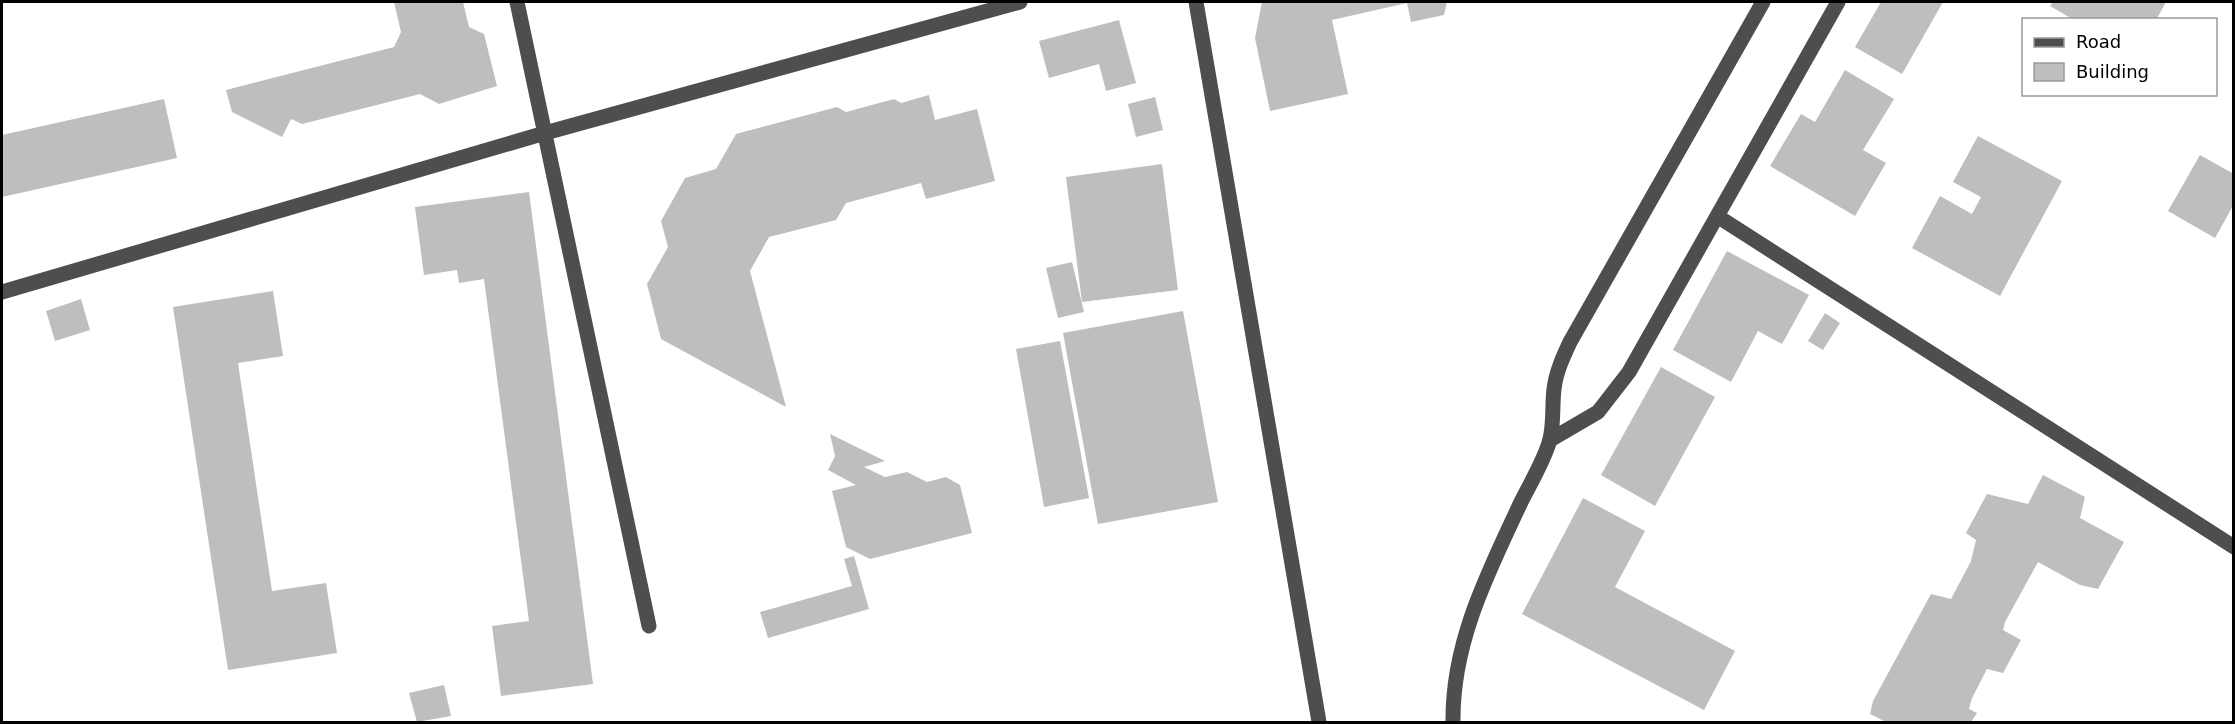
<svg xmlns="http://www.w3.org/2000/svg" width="2235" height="724" viewBox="0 0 2235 724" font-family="'DejaVu Sans',sans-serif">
	<rect width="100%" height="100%" fill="#fff"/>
	<path fill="#bebebe" d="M394,2H463L469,27L484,34L497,86L439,104L420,94L302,124L291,119L282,137L232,112L226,90L394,47L401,32Z
		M1262,2H1447L1444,15L1411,22L1407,3L1332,20L1348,94L1270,111L1255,38Z
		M1881,2H1943L1902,74L1855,47Z
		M2053,2H2166L2156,20H2074L2050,6Z
		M1119,20L1136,83L1106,91L1099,64L1049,78L1039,41Z
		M1845,70L1894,99L1863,150L1886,163L1855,216L1770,166L1801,114L1815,122Z
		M929,95L935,120L977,109L995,181L926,199L921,183L846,203L836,220L769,237L750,271L786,407L661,339L647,284L668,247L661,221L685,178L716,169L736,134L837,107L846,112L894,99L901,103Z
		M1155,97L1163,130L1136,137L1128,104Z
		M164,99L177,158L2,197V135Z
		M1978,136L2062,181L2000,296L1912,248L1940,196L1972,214L1981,197L1953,182Z
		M2200,155L2234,174V204L2215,238L2168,211Z
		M1162,164L1178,290L1082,302L1066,177Z
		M529,192L593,684L501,696L492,626L529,621L484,279L459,283L457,270L424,275L415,207Z
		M1727,251L1809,295L1782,344L1758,331L1731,382L1673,350Z
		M1072,262L1084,312L1058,318L1046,268Z
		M273,291L283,356L238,363L272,591L326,583L337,653L228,670L173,307Z
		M81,299L90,330L55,341L46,311Z
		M1183,311L1218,502L1098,524L1063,333Z
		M1825,313L1840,323L1823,350L1808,341Z
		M1060,341L1089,498L1044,507L1016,349Z
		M1661,367L1715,397L1655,506L1601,475Z
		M830,434L885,461L864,467L885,477L907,472L927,482L946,477L960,485L972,533L870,559L846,547L832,491L856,485L828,470L835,456Z
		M2043,475L2085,497L2080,518L2124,542L2098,589L2080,585L2038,562L2005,622L2003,630L2021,640L2003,673L1987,669L1972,698L1969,709L1977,713L1971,722H1886L1870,714L1873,701L1931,594L1951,599L1971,561L1976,540L1966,533L1987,494L2028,504Z
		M1583,498L1645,531L1615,587L1735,651L1704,710L1522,614Z
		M854,556L869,609L768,638L760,612L852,586L844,559Z
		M444,685L451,716L417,722L409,693Z"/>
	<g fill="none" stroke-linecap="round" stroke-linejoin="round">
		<path stroke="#4e4e4e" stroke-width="15" d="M517,2L649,626
			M1196,2L1319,722
			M1717,216L2234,547
			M2,292L545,133L1020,2
			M1550,440L1598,412L1629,372L1838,2
			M1453,722C1452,642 1488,573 1521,502C1530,484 1546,457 1550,439C1554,423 1552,405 1554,389C1556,372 1563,357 1570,342L1763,2"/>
	</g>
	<rect width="2235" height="724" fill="none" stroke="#000000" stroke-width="6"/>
	<rect x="2022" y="18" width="195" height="78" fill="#ffffff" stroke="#999999" stroke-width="1.5"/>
	<rect x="2034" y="38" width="30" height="9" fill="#4e4e4e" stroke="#999999" stroke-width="1.5"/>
	<text x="2076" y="48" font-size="18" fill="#000000">Road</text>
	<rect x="2034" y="63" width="30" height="18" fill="#bebebe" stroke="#999999" stroke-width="1.5"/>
	<text x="2076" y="78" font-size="18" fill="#000000">Building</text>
</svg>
